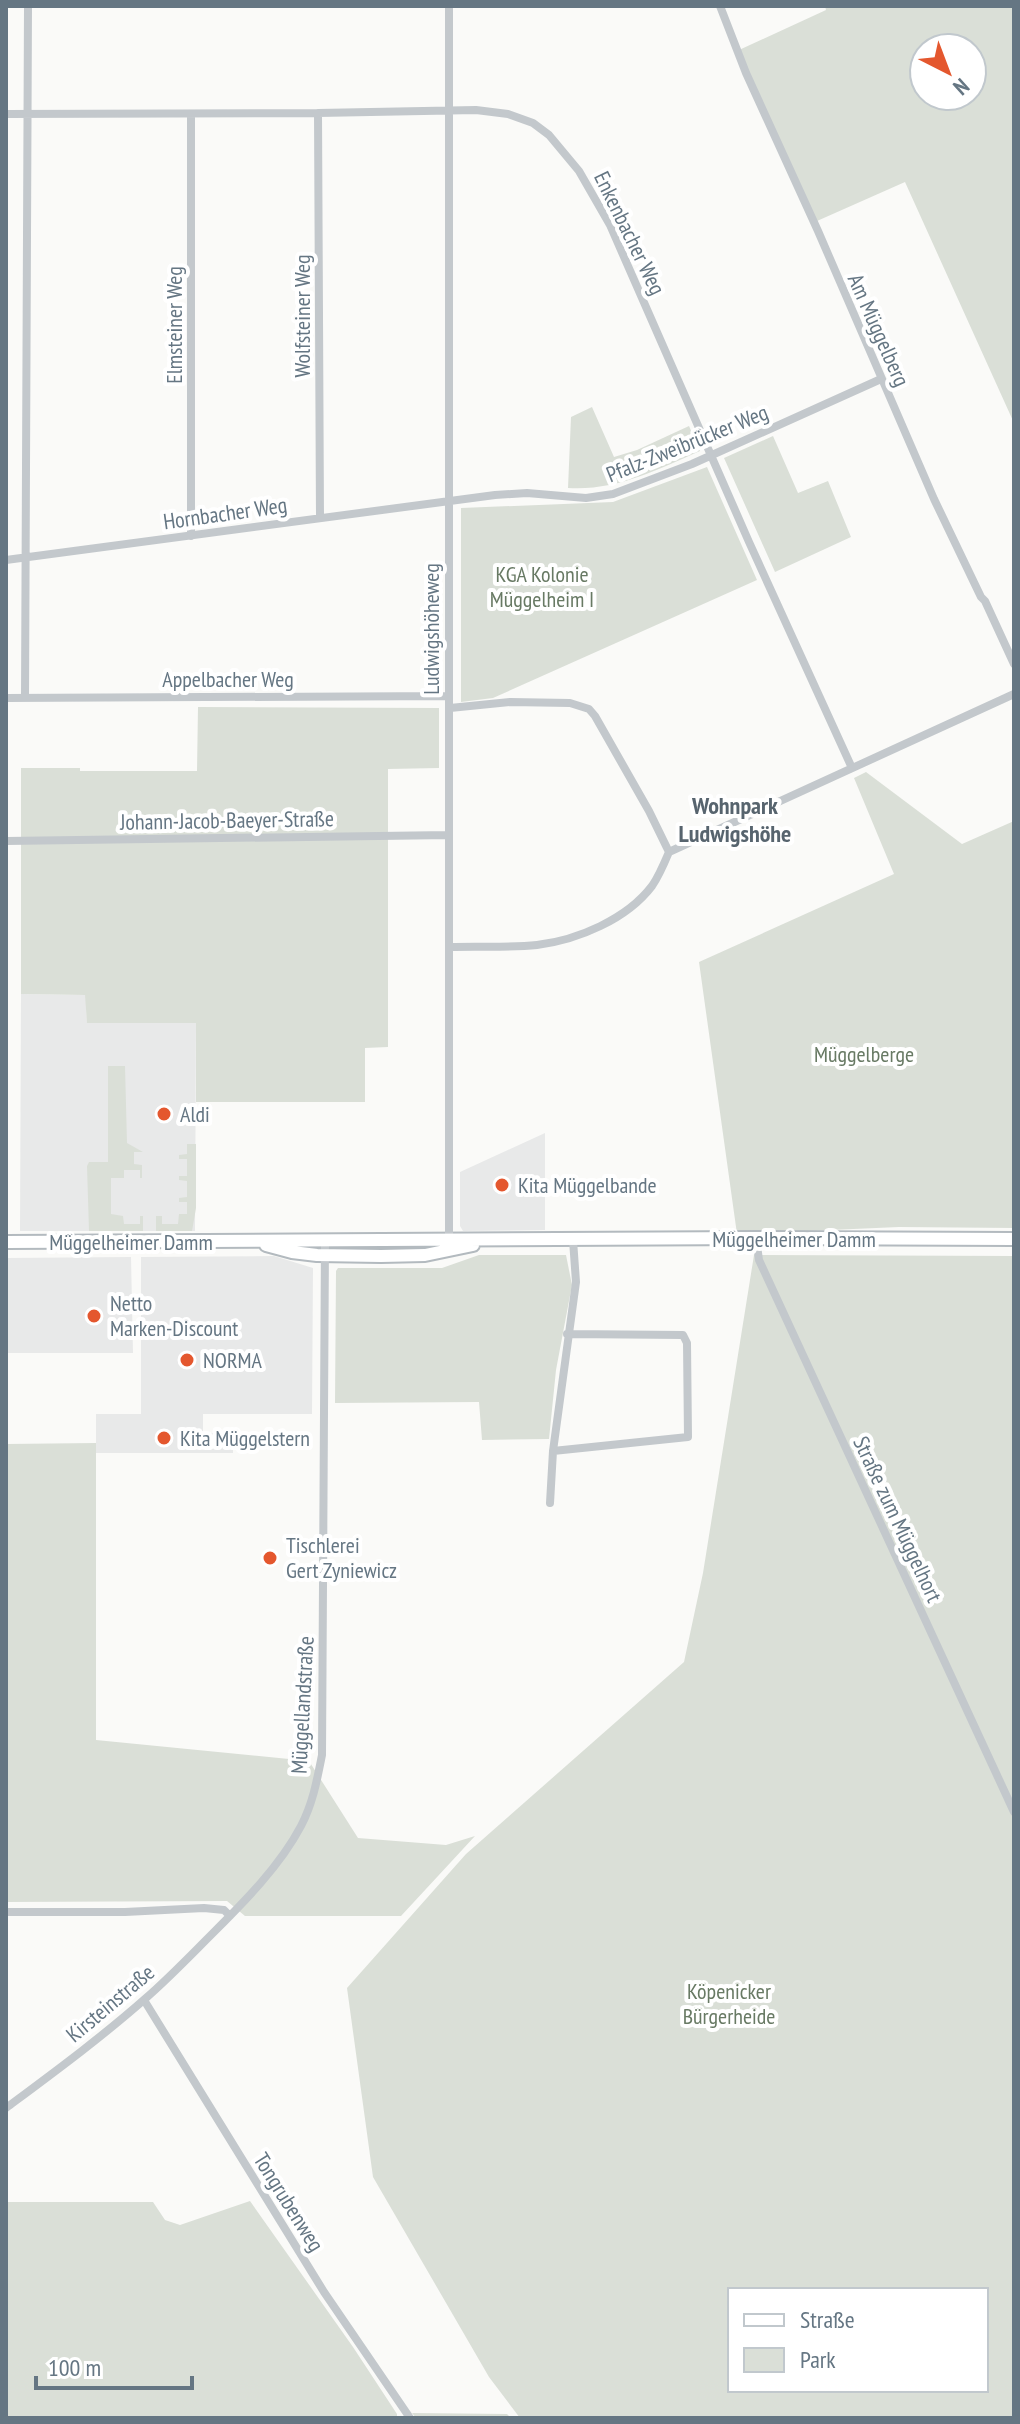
<svg xmlns="http://www.w3.org/2000/svg" width="1020" height="2424" viewBox="0 0 1020 2424" font-family="'PT Sans Narrow',sans-serif">
	<rect width="100%" height="100%" fill="#fafaf8"/>
	<path fill="#e8e9e9" d="M21,994L86,995L87,1023H196L195,1231H20Z
		M545,1133V1230L463,1231L460,1226V1172Z
		M274,1256L313,1268L312,1414H203V1433H233V1453H96V1414H141V1257Z
		M131,1257L133,1353H6V1258Z"/>
	<path fill="#dadfd7" fill-rule="evenodd" d="M825,6H1014V423L905,182L817,221L739,50L826,10ZM924,48H972V96H924Z
		M592,407L614,457L637,450L689,426L700,451C657,470 616,491 568,488L571,417Z
		M773,436L798,493L828,481L851,537L775,572L724,458Z
		M707,467L757,580L493,698L461,702V508L613,502Z
		M198,707L439,708V768L388,769V1047L365,1048V1102H196V1023H87L85,995L21,994V768H80V771H197Z
		M866,772L962,844L1014,821V1228L899,1227L737,1234L699,962L894,874L854,778Z
		M108,1066H125L127,1143L143,1152H134V1164L142,1165V1178H140V1170H124V1178H111V1214L123,1216L124,1224H140V1216H143V1231H89L87,1166L89,1162H108Z
		M187,1144H196V1208L192,1231H156V1216H162V1224H178L179,1214H187V1202H179V1198L187,1197V1181L179,1180V1176H187V1159H179V1155L187,1154Z
		M479,1255H566L572,1285L556,1370L549,1439L482,1440L479,1402L335,1403L336,1271L338,1268H442Z
		M754,1255L1014,1256V2418H520L489,2377L373,2177L347,1988L466,1854L684,1662L703,1573ZM730,2290H986V2390H730Z
		M96,1443V1740L309,1761L358,1838L446,1845L475,1836L401,1916H245L227,1901L6,1902V1444Z
		M250,2201L353,2347L397,2414V2418H6V2202H153L165,2220L180,2225Z
		M412,2413L507,2414L511,2418H416Z"/>
	<g fill="none" stroke-linecap="round" stroke-linejoin="round">
		<defs>
			<path id="secondary" d="M6,1242L756,1238L1014,1239
				M266,1245L292,1252L317,1255L381,1256L425,1255L473,1245"/>
		</defs>
		<use href="#secondary" stroke="#b3babf" stroke-width="16"/>
		<path stroke="#c3c8cc" stroke-width="8" d="M720,6L746,73L818,231L934,499L981,597L985,601L1014,664
			M318,113L320,518
			M6,114L318,113L476,110L508,114L533,123L549,135L579,171L610,225L749,542L852,768
			M191,114V536
			M6,560L495,495L527,493L586,498L613,494L692,464L881,379
			M6,698L449,696
			M25,698L28,6
			M450,708L510,702L570,703L589,709L595,716L649,811L669,852
			M6,841L449,835
			M450,947C479,946 509,948 537,945C578,940 627,919 652,886C659,876 664,864 669,852L1014,694
			M756,1238L759,1260L1014,1812
			M449,1243V6
			M553,1451L688,1437L687,1343L683,1335L567,1334
			M550,1503L553,1451L576,1282L573,1240
			M6,1912H125L204,1908L224,1910L230,1916
			M144,2000L324,2292L410,2418
			M6,2108C53,2073 102,2037 146,1998C169,1978 190,1956 212,1934C244,1902 280,1866 301,1826C313,1803 317,1780 322,1755L325,1241"/>
		<use href="#secondary" stroke="#fff" stroke-width="12"/>
	</g>
	<g fill="#e4572e" stroke="#fff" stroke-width="3">
		<circle cx="164" cy="1114" r="8"/>
		<circle cx="502" cy="1185" r="8"/>
		<circle cx="94" cy="1316" r="8"/>
		<circle cx="187" cy="1360" r="8"/>
		<circle cx="164" cy="1438" r="8"/>
		<circle cx="270" cy="1558" r="8"/>
	</g>
	<g text-anchor="middle" dominant-baseline="central" stroke-width="8" stroke-linejoin="round" paint-order="stroke">
		<g font-size="22" fill="#657683" stroke="#fff">
			<text transform="translate(630 233) rotate(64)">Enkenbacher Weg</text>
			<text transform="translate(302 316) rotate(-90)">Wolfsteiner Weg</text>
			<text transform="translate(174 325) rotate(-90)">Elmsteiner Weg</text>
			<text transform="translate(879 330) rotate(66)">Am Müggelberg</text>
			<text transform="translate(687 443) rotate(-22)">Pfalz-Zweibrücker Weg</text>
			<text transform="translate(225 513) rotate(-8)">Hornbacher Weg</text>
			<text transform="translate(431 629) rotate(-90)">Ludwigshöheweg</text>
			<text x="228" y="679">Appelbacher Weg</text>
			<text transform="translate(227 820) rotate(-1)">Johann-Jacob-Baeyer-Straße</text>
			<text x="794" y="1239">Müggelheimer Damm</text>
			<text x="131" y="1242">Müggelheimer Damm</text>
			<text transform="translate(898 1519) rotate(65)">Straße zum Müggelhort</text>
			<text transform="translate(302 1705) rotate(-87)">Müggellandstraße</text>
			<text transform="translate(110 2003) rotate(-40)">Kirsteinstraße</text>
			<text transform="translate(289 2202) rotate(58)">Tongrubenweg</text>
		</g>
		<g font-size="22" fill="#687a64" stroke="#fff">
			<text x="542" y="574">KGA Kolonie<tspan x="542" dy="25">Müggelheim I</tspan></text>
			<text x="864" y="1054">Müggelberge</text>
			<text x="729" y="1991">Köpenicker<tspan x="729" dy="25">Bürgerheide</tspan></text>
		</g>
		<g font-size="22" fill="#657683" stroke="#fff" text-anchor="start">
			<text x="180" y="1114">Aldi</text>
			<text x="518" y="1185">Kita Müggelbande</text>
			<text x="110" y="1303">Netto<tspan x="110" dy="25">Marken-Discount</tspan></text>
			<text x="203" y="1360">NORMA</text>
			<text x="180" y="1438">Kita Müggelstern</text>
			<text x="286" y="1545">Tischlerei<tspan x="286" dy="25">Gert Zyniewicz</tspan></text>
		</g>
		<g font-size="24" font-weight="bold" fill="#57646e" stroke="#fff">
			<text x="735" y="805">Wohnpark<tspan x="735" dy="28">Ludwigshöhe</tspan></text>
		</g>
	</g>
	<rect width="1020" height="2424" fill="none" stroke="#657683" stroke-width="16"/>
	<rect x="728" y="2288" width="260" height="104" fill="#ffffff" stroke="#c1c8cd" stroke-width="2"/>
	<rect x="744" y="2314" width="40" height="12" fill="#ffffff" stroke="#c1c8cd" stroke-width="2"/>
	<text x="800" y="2328" font-size="24" fill="#657683">Straße</text>
	<rect x="744" y="2348" width="40" height="24" fill="#dadfd7" stroke="#c1c8cd" stroke-width="2"/>
	<text x="800" y="2368" font-size="24" fill="#657683">Park</text>
	<g transform="translate(948 72) rotate(138)"><circle r="38" fill="#ffffff" stroke="#c1c8cd" stroke-width="2"/>
	<path d="M0-6L14 30L0 20L-14 30Z" fill="#e4572e"/>
	<text y="-12" font-size="22" font-weight="bold" text-anchor="middle" fill="#657683">N</text>
	</g>
	<path d="M36 2376v12h156v-12" fill="none" stroke="#657683" stroke-width="4"/>
	<text x="48" y="2376" font-size="24" fill="#657683" stroke="#ffffff" stroke-width="6" paint-order="stroke">100 m</text>
</svg>
